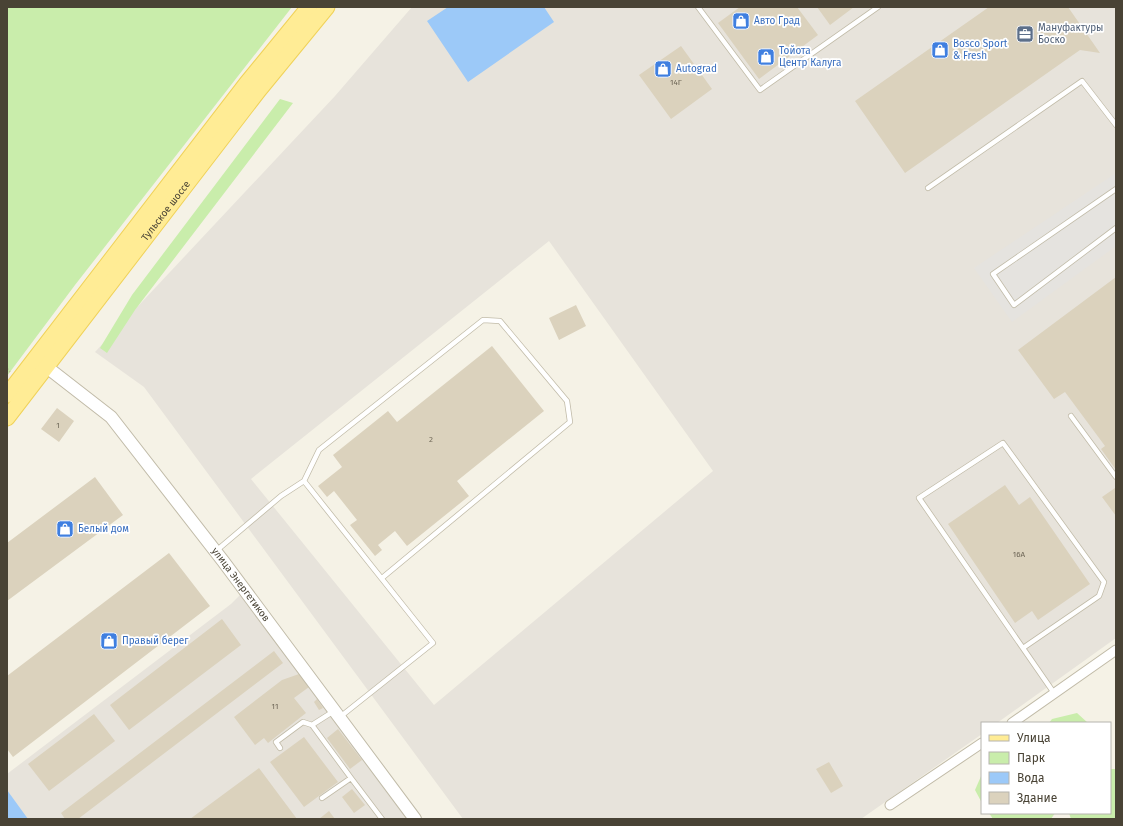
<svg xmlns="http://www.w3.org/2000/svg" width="1123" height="826" viewBox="0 0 1123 826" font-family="'Fira Sans',sans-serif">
	<rect width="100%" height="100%" fill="#f5f2e6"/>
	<path fill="#e7e3db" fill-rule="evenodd" d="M412,7H1116V638L997,723H982V734L861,819H463L144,387L95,352L335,96ZM549,241L713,471L434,705L251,479Z
		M241,594L413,819H7V774L231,604Z"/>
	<path fill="#c9edab" d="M7,7H292L75,285L7,376Z
		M280,99L293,103L135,310L107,353L100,348L132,295Z
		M1077,713L1088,723H1049L1052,719Z
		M1110,769H1116V819H1071L1069,813H1110Z
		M982,774V803L975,790Z
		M989,813H1055L1051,819H993Z"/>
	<path fill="#e5e3df" d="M1116,173V246L1012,322L974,268Z"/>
	<path fill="#9cc9f8" d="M448,7H544L554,22L468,82L427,21Z
		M7,790L28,819H7Z"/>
	<path fill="#dbd2bd" d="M740,7H797L818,35L759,79L718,23Z
		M817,7H854L830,25Z
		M989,7H1068L1100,53L1080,50L905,173L855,101Z
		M681,46L712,89L671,119L639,75Z
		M1116,277V470L1101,449L1105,446L1065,392L1054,399L1018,350Z
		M576,305L586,326L559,340L549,318Z
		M492,346L544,411L457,481L469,496L407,546L395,531L378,545L382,550L375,556L350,525L357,520L334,491L327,497L318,486L342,467L333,455L388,411L397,422Z
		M57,408L74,421L59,442L41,429Z
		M95,477L123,515L7,601V543Z
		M1005,485L1019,505L1030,497L1090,584L1038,620L1032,611L1015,623L948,524Z
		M1115,488L1116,489V516L1102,497Z
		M169,553L210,606L13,757L7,749V676Z
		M222,619L241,645L129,730L110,705Z
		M274,651L283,663L78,819H65L61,813Z
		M299,674L309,687L294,698L306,713L268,743L264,738L255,745L234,717L282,680Z
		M317,699L323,708L319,710L314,702Z
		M94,714L115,741L49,791L28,764Z
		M338,729L362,760L350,769L327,738Z
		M304,737L338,782L304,807L270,762Z
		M829,762L843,786L831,793L816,769Z
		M259,768L297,819H190Z
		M352,789L365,805L354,813L342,797Z
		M329,811L335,819H319Z"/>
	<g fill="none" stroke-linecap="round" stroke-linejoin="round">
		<defs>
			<path id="service" d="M698,7L760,90L878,7
				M928,188L1082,81L1116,125
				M1116,189L993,274L1014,305L1116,228
				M1071,416L1116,477
				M216,551L281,496L304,481
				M1023,648L1099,596L1104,582L1003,443L919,498L1054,693
				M340,717L433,643L304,481L319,450L483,320L500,321L567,401L570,422L382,578
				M312,725L351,778L322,798
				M280,748L276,742L303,722L312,725L334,711
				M351,778L382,819"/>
			<path id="minor" d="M1012,723L1116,650
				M890,805L982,743"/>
			<g id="tertiary">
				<path id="s1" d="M39,361L111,417L223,561L415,819"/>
			</g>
			<g id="primary">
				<path d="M7,395L246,84L309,7"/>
				<path id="s2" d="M7,418L259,90L327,7"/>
			</g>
		</defs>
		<use href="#service" stroke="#c1bba8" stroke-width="6"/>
		<use href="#minor" stroke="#c1bba8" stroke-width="11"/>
		<use href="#tertiary" stroke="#c1bba8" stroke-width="14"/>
		<use href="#primary" stroke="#f0d259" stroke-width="17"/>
		<path stroke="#c5b997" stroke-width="1.5" stroke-dasharray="2 2" stroke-linecap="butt" d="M7,368L10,372"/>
		<use href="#service" stroke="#fff" stroke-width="4.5"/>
		<use href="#minor" stroke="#fff" stroke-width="9"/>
		<use href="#tertiary" stroke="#fff" stroke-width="12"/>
		<use href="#primary" stroke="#ffec95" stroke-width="15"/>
	</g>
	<defs>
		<symbol id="shop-square" viewBox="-11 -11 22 22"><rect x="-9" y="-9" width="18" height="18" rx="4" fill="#3f7fe0" stroke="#fff"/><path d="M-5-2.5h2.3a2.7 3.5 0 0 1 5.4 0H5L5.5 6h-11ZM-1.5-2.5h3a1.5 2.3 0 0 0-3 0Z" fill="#fff"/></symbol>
		<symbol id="office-square" viewBox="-11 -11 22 22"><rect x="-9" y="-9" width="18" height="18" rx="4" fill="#5c6f8a" stroke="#fff"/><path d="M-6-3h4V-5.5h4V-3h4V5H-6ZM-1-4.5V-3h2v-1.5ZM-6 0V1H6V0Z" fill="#fff"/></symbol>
	</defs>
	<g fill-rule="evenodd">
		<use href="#shop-square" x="731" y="11" width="20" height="20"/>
		<use href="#office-square" x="1015" y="24" width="20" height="20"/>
		<use href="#shop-square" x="930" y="40" width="20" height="20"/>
		<use href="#shop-square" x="756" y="47" width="20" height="20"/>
		<use href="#shop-square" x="653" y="59" width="20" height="20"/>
		<use href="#shop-square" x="55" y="519" width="20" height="20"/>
		<use href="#shop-square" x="99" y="631" width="20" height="20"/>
	</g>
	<g text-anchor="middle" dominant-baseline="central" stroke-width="3.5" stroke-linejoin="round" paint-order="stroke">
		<g font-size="8" fill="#6e6757">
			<text x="676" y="82">14Г</text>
			<text x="58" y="425">1</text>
			<text x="431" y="439">2</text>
			<text x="1019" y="554">16А</text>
			<text x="275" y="706">11</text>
		</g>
		<g font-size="10" fill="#366cbe" stroke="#fff" text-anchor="start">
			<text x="754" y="21">Авто Град</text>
			<text x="953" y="44">Bosco Sport<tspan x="953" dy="12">&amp; Fresh</tspan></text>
			<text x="779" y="51">Тойота<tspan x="779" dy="12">Центр Калуга</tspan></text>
			<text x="676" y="69">Autograd</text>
			<text x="78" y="529">Белый дом</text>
			<text x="122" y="641">Правый берег</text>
		</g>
		<g font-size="10" fill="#4e5e75" stroke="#fff" text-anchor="start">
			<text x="1038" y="28">Мануфактуры<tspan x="1038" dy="12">Боско</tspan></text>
		</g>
		<g font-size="10" fill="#494335" stroke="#fff">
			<text stroke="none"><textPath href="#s2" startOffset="261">Тульское шоссе</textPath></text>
			<text stroke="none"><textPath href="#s1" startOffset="303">улица Энергетиков</textPath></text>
		</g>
	</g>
	<rect width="1123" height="826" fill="none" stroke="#494335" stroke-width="16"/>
	<rect x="981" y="722" width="130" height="92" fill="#ffffff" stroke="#b6b4ae"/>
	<rect x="989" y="735" width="20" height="6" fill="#ffec95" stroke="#b6b4ae"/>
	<text x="1017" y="742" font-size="12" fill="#494335">Улица</text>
	<rect x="989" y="752" width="20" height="12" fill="#c9edab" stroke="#b6b4ae"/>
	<text x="1017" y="762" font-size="12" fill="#494335">Парк</text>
	<rect x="989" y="772" width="20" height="12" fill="#9cc9f8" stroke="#b6b4ae"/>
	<text x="1017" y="782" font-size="12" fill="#494335">Вода</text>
	<rect x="989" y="792" width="20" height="12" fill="#dbd2bd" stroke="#b6b4ae"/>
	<text x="1017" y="802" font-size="12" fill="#494335">Здание</text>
</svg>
